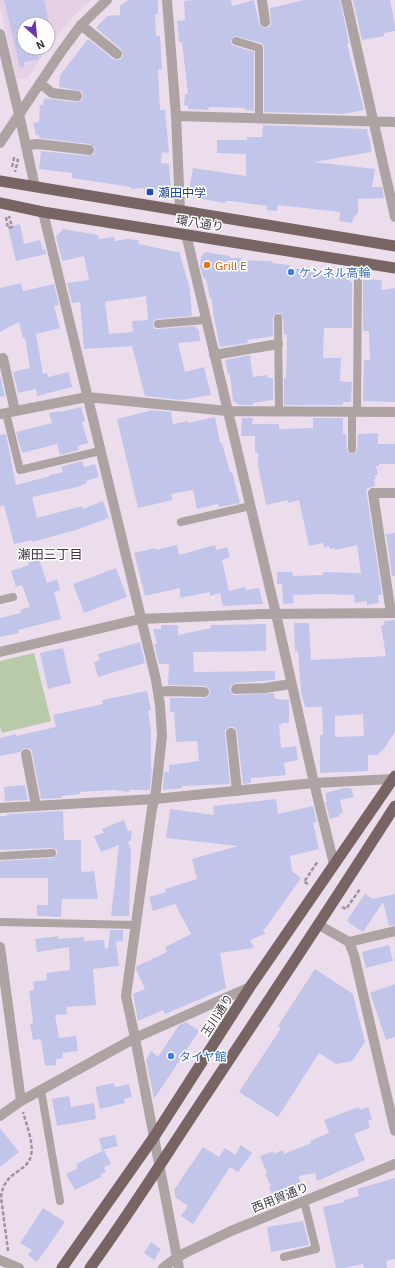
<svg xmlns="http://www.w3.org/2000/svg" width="395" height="1268" viewBox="0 0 395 1268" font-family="'IBM Plex Sans','Noto Sans JP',sans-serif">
	<rect width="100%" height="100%" fill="#ecdded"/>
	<path fill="#e5d0e6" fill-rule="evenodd" d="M0,0H91L72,17L53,41L27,79H17L0,6ZM24,24H48V48H24Z"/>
	<path fill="#b9caa9" d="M34,653L51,721L2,733L0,727V661Z"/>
	<path fill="#c2c5ea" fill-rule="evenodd" d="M4,0H44L49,24H24V48H36L39,59L24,62V67L20,68Z
		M128,0H158V14H155L156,36H160L162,69H158L160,110H165L169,153L162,152L161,163L169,164L171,188L144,190V188L131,189V187L72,178V173L39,169L41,151L88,156L94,154L95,148L90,144L39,138V135H36L33,123L39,122L40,105H43L44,98L76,102L82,100L83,94L81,91L59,87L60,75L88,39L113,59L119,60L122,58L123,55L121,49L96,28L107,16L120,15V6Z
		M193,0H231L232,6L254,0L259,23L260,26L265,28L269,27L271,24L270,8L304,0H340L349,43L347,44L364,110L344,114L264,112V45L261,43L235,36L231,40L232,45L254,52V111L245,110V108L209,107L208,110L188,109V106L184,105L185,94H188L182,42H179L177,21L185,20L184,1Z
		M353,0H390L395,25V31L384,33V36L362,40Z
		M263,125L368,129L367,134H368L371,145V152L314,162L375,169L372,187H382L384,198L358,199V213L353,218L352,223L339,221L340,212L278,205L277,211L267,210V206L231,201H226L225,203L197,198L189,190L193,168L246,176V154L217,153V140H247V137H262Z
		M20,224L24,244L40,240L43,251L45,249L46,254L16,261L8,227Z
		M63,229L98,235L99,239L114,237L115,241L127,239L138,240L139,244L176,252L179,251L190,289L192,316L157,319L153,321V325L155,329H158L194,326L199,330L200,341L178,343L185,372L204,367L211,395L182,400L145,396L132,346L84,349L80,302L72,303L67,283L89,280L84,256L62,261L56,237ZM146,296L148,320L132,321L133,332L109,334L105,302Z
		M205,252L230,256V258H241V260L272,261V263L290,265V269H310V272L347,277L352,283V328H324L323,358H341L340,381L352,382L351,402H343V405H284V378H286L287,334L284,335L283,318L280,313H276L273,316V336L247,340L248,343L220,347L213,313L212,298L210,299L206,279H204L200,267L201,257Z
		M363,279L382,280L381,290L395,288V402L363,401L364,360H370L369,331H364L363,328Z
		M21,283L23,291L54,284L59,305L54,306L60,328L36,334L43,374L47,373L48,377L69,372L72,387L37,396L36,389L18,393L13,372L30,368L25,338H23L19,322L0,332V288Z
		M250,355L253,377L267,375L268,378H273V400L253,403V405H239L233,401L230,374L228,375L225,360Z
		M0,375L5,396L0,397Z
		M81,407L85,421L82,422L88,443L78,446L79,450L60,455L57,444L22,453L16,432L52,423L49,413L59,411L60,412Z
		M149,410L171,412L173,424L188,421V423L215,417L220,443H222L230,472H232L240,503L219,507L218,504L197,509L193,490L171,494L173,500L138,508L117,419L149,411Z
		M242,418H253L252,424H279V429L313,428V418H343V434H346L347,449V452L352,454L357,451L358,434L378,433V444H395V464H379V466H376L378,475H375L376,479H374L375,486L366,489L382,595H378L379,603L367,605V601L355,603L354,595L323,594L293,595L294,603L283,604L282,584H277V572H292L293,576L323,575V572L361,573L357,545L335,550V548L330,549L329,546L324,548L323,543L309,546L299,500L288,503V500L266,505L258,466V453H255V436H241Z
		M6,434L16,485L50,476V475L63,472L61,467L63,466L82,461L84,467L95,464L99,477L86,481L87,483L77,487L32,497L37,518L82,506L83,509L103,501L109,518L76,530L32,542V540L14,544L4,505L0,507V435Z
		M395,533V576H392L386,534Z
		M177,545L179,555L215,545L216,550L227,547L230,557L222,560L229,591L245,587L246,590L259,588L263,604L223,606L220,593L210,596V592L180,598V588L145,596L134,553L155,548L156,550Z
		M39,559L47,583L57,579L60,590L54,592L61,619L18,630L19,633L0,637V618L21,613L20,610L30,607L22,585L16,587L11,571L29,565L28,562Z
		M116,568L127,597L84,613L73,584Z
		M395,620V732L383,750L377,755H368V771L320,773V735H323L322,707H305L301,692L298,651L295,652L294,623H309L311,660L386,656L381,626L385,625L384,621ZM363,714L364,736L335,737V716Z
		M266,624V651L193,652L194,672L275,671V680L235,683L230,686V690L233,695H236L274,693V698L277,699L289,700V723H281V725H279L281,748L296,746L298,760L284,763L286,775L251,778V783L243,784L237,732L234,727H230L225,730V734L230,784L182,786V788L163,790L164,772H169V765L199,761L197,741L176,742L174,712H170V698H204L209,696L210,692L209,689L205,686L168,685L169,664H159L154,644H157L153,629H161V625H178V635L211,628V625Z
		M140,642L145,663L98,677L94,662L100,660L98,654Z
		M63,648L71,683L48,689L40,653Z
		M147,691L151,710H148L151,729V768L152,767L150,790H129V792L114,790L80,792V794L62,796V798L41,799L32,753L31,749L24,748L20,752L0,756V738L16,734V736L56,727L53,715L103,704L102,700Z
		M25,785L28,800L5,801L4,787Z
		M344,788H351L354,797L340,800L343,813L339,814L340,816L330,819L325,802H327L325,793Z
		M276,799L278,814L313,806L317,822L313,823L319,849L290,856L292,871L301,878L265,929L263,930L265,934L250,940L254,948L220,953L226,988L165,1014L163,1010L138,1021L133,994L145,989L136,969L137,966L167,952L165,947L191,934L175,904L153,911L149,897L166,892L165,889L197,879L192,859L238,846L166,838L170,809L214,815L213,806Z
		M63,811L64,840H81V872L94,871L98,899H62L61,917L37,916V905H48V878H0V861L53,858L57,855V850L52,848L0,850V816H7V814Z
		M124,820L128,831L132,830L131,840L128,842L131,850L129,916H111L119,845L101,852L94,836L104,833L102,829Z
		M365,894L373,899L395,894V925L389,926L383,902L363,932L348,922L349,921L347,920Z
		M110,930H123V941L116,942L119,966L93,969L96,1005L66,1007L67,1014L55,1015L59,1038L76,1036L78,1051L62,1053L63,1058L56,1059V1065L45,1066L41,1039L33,1040L30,1024L33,1023L29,991L34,990L33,982L47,980L46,973L70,970L69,947L37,952L35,939L58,936V939L84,937V941L104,940L105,949L108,948Z
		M389,945L393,961L366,968L362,952Z
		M315,969L353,994L365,1042L352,1061L336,1064L319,1053L278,1117L239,1092L281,1028L278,1026Z
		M395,984V1037L386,1040L370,993Z
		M186,1022L199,1031L154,1099L146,1060L151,1051L158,1057L179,1025Z
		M114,1083L115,1087L129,1084L132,1097L124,1099L125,1103L100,1109L95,1087Z
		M69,1096L71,1107L94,1103L96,1119L57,1126L52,1099Z
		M359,1107L360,1110L368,1107L372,1119L368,1121L370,1128L354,1134L365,1160L317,1181L315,1173L299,1176L301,1186L273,1197L269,1187L271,1186L265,1174L267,1173L260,1156L273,1151L274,1154L283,1150L284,1154L311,1143L310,1141L329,1133L324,1120Z
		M0,1128L19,1152L0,1167Z
		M115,1135L118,1146L102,1150L99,1138Z
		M241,1145L252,1153L238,1172L230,1167L193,1224L181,1216L188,1206L176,1198L174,1190L203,1147L219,1157L225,1148L235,1155Z
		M104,1150L111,1164L104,1167L106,1172L100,1175L101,1177L75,1190L66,1174L78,1168L76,1164Z
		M395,1178V1259L386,1261L387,1268H364L363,1264L344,1268H336L323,1207L344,1202V1200L359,1196L357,1189Z
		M43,1208L65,1222L37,1262L28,1255L32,1250L20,1243Z
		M303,1221L309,1245L271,1252L267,1227Z
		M151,1242L161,1249L154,1260L144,1253Z"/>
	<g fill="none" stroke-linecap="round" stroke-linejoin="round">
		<path stroke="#9e939e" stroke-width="2.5" stroke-dasharray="4 2" stroke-linecap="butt" d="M12,167L14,158L18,160L15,172
			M6,217L8,228L12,227L9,216
			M308,884L304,882L318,861
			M342,907L346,909L360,889
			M8,1251L1,1197C4,1170 28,1173 31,1155C34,1144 26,1123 23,1112"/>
		<path stroke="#ada3a2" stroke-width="8" d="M236,41L259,48V119
			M278,318L279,411
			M158,324L205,320
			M357,411L358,262
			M6,413L20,470L100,451
			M352,449V411
			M181,522L250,506
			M0,600L13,597
			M0,856L52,853
			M0,922L136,925
			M41,1090L60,1201
			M284,1257L316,1249L304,1201"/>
		<path stroke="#ada3a2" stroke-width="10" d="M167,0L176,116L180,210
			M262,0L265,22
			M346,0L395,217
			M81,25L117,54
			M0,34L19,114L35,187
			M40,83L52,93L77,96
			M176,116L395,122
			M26,145L38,144L89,150
			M43,212L156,680L160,705L162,736L155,799L152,808L126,996L135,1038L179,1268
			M186,234L276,614L314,783L334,864
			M214,355L278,344
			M3,358L15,411
			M0,414L87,397L227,411L395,412
			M391,613L373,493H395
			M0,652L140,619L262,614L395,613
			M236,689L265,688L291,684
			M158,692L169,691L204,692
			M231,733L237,791
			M26,754L36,806
			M0,808L155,799L314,783L393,779
			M319,925L349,942L354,955L395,1131
			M349,942L395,931
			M0,947L21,1101
			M0,1116L21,1101L135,1038L250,987
			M0,1260L19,1268
			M163,1268L176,1258"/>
		<path stroke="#ada3a2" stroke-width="10" d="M0,143L61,52L81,25L107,0
			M176,1258L187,1252L231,1231L395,1164"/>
		<path stroke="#786462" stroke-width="11" d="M0,181L395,246
			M0,203L43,212L395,268
			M62,1268L154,1137L250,987L395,776
			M90,1268C127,1217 161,1163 196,1110C263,1009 330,908 395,806"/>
	</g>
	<rect fill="#1a4fb4" stroke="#fff" stroke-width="1.5" x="146" y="188" width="8" height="8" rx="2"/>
	<circle fill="#e8710a" stroke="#fff" stroke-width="1.5" cx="207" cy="265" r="4"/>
	<g fill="#3f7fe0" stroke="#fff" stroke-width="1.5">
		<circle cx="291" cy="272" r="4"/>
		<circle cx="171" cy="1056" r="4"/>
	</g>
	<g text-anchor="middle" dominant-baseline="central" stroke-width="3" stroke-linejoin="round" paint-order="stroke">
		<g font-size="12" fill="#164399" stroke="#fff" text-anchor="start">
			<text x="158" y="192">瀬田中学</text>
		</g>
		<g font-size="12" fill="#3e383e" stroke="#fff">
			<text transform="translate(200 223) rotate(9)">環八通り</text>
			<text transform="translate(217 1015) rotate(-57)">玉川通り</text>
			<text transform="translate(280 1197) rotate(-22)">西用賀通り</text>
		</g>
		<g font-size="12" fill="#c56008" stroke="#fff" text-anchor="start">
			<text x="215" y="265">Grill E</text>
		</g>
		<g font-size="12" fill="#366cbe" stroke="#fff" text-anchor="start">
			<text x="299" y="272">ケンネル高輪</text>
			<text x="179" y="1056">タイヤ館</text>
		</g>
		<g font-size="13" fill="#3e383e" stroke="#fff">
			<text x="50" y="554">瀬田三丁目</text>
		</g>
	</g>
	<g transform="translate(36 36) rotate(153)"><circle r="19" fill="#ffffff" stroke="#b2afb2"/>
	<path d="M0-3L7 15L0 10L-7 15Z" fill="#6835ac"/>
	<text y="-6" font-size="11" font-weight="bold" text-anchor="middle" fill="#3e383e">N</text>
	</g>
</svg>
